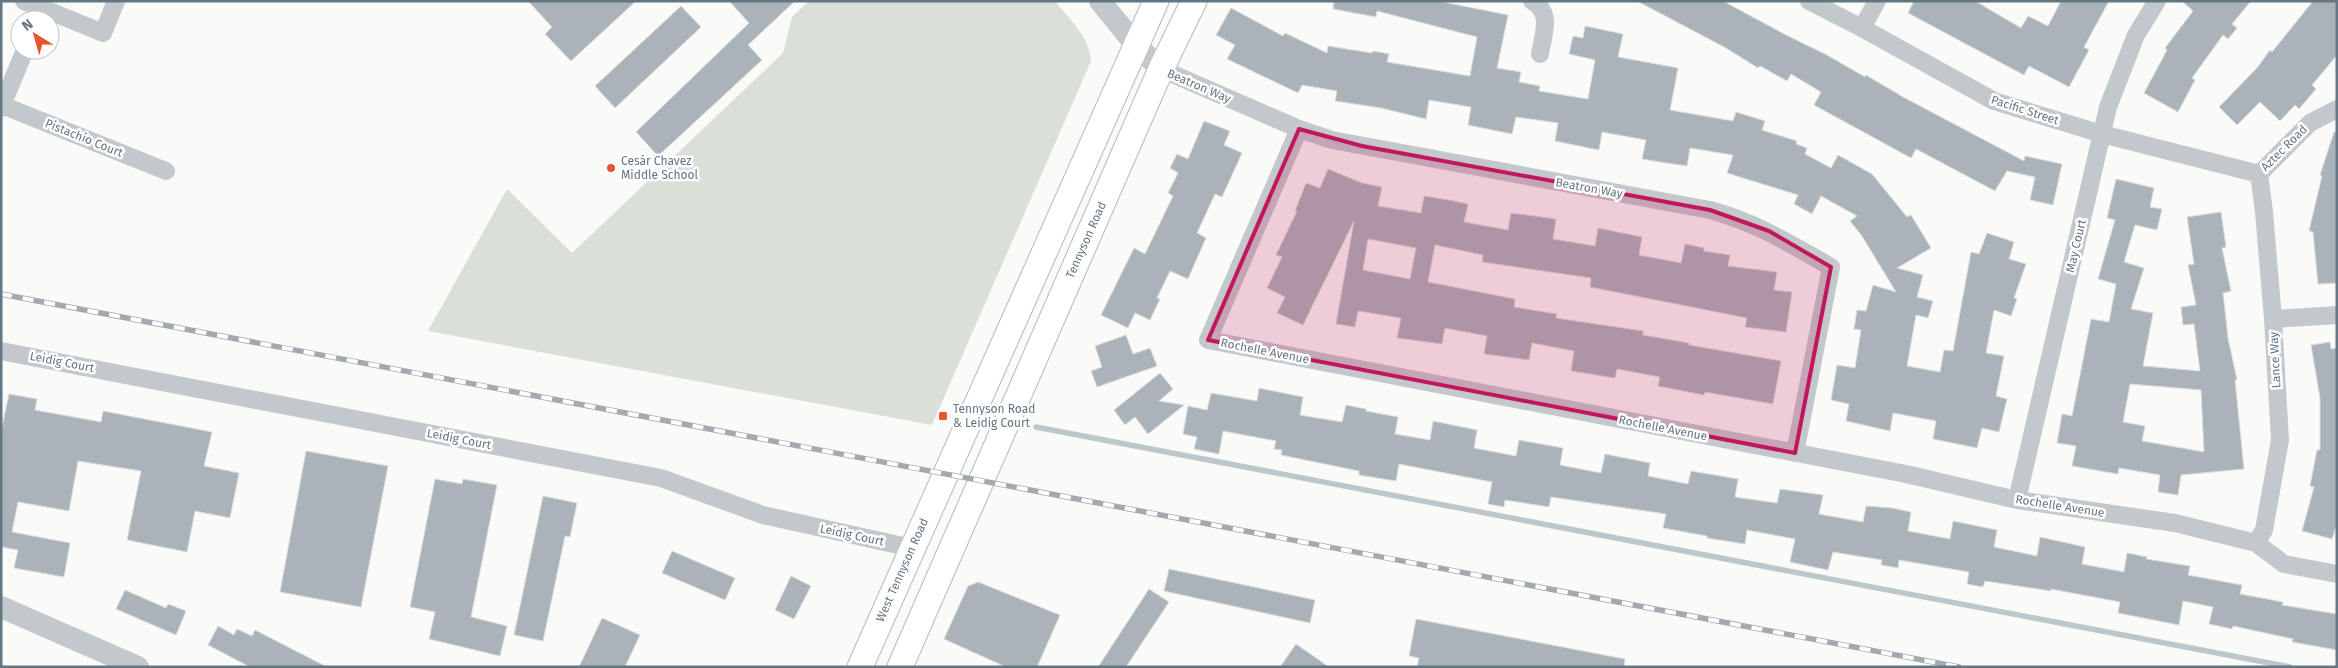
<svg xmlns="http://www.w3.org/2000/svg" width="2338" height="668" viewBox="0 0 2338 668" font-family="'Fira Sans',sans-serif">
	<rect width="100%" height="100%" fill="#fafaf8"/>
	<path fill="#dadfd7" d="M809,1H1055C1069,19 1090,37 1091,61L932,425L428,331L507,189L572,253L783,53L792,17Z"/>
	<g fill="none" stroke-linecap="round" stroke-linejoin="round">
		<path stroke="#bbc7cb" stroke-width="5.5" d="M1036,427L2290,667"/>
	</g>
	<path fill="#aab3b9" stroke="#dcdcda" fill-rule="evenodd" d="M528,1H636L571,61L545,34L552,27Z
		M729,1H795L748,45L762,60L658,156L636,132L749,23Z
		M1334,1H1438L1508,15L1497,68L1521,72L1519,82L1540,86L1539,91L1588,99L1595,60L1569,54L1573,36L1583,38L1585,26L1623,34L1618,57L1678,68L1670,110L1733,121L1736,112L1765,121L1762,130L1797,141L1796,144L1807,148L1805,154L1831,168L1838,155L1872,174L1907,217L1911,215L1931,248L1897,268L1923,275L1917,297L1933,301L1928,318L1916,315L1907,366L1940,372L1944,350L1953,351L1971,252L1979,254L1987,233L2014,242L2009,259L2026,264L2014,298L2017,299L2011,316L1994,310L1986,353L2004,356L1996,396L2007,399L1999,432L1982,428L1977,448L1933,439L1936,421L1893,413L1890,431L1846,421L1849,404L1831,400L1837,365L1855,368L1861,330L1854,329L1857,310L1866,311L1873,285L1896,292L1862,236L1850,221L1857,216L1821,196L1812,214L1794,204L1798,195L1727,173L1733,155L1690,148L1687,166L1660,162L1642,159L1646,140L1602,132L1599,150L1555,141L1558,123L1516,117L1512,134L1468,125L1471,107L1429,100L1426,119L1381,108L1335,101L1337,91L1302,85L1298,93L1227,59L1235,45L1216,35L1231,8L1283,36L1285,33L1327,53L1328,46L1372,53L1373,51L1389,54L1387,62L1470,76L1477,37L1377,11L1376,17L1333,9Z
		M1637,1H1723L1786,35L1825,54L1865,77L1866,75L1903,97L2024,161L2025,156L2062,164L2053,205L2030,200L2035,177L2007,171L1995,191L1916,149L1911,158L1814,105L1821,92L1791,74L1787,81L1760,66L1758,68L1726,48Z
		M1914,1H1975L2021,28L2028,16L2048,26L2061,1H2109L2084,47L2089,50L2069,87L2029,66L2024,75L1908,13Z
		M2182,1H2251L2232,24L2237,28L2228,39L2223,35L2192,78L2195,80L2178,112L2144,93L2167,50L2165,48L2193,11Z
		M2313,1H2337V55L2312,85L2316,89L2299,109L2295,105L2280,121L2260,102L2237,125L2219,107L2257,68L2270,50L2272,52Z
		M681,6L701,27L615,108L595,86Z
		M1204,121L1230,131L1224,145L1242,153L1222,197L1215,194L1197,233L1206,238L1188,279L1170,271L1157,298L1160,299L1150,320L1135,313L1128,328L1101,315L1134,248L1145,254L1173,196L1168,193L1178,173L1170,168L1177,154L1188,159Z
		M2334,132H2337V283L2318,284L2313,232L2309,231L2322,176L2320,175Z
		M1328,169L1362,183L1382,187L1378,206L1421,213L1424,196L1449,200L1468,204L1464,222L1508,230L1511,213L1535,216L1556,219L1553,239L1595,246L1598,228L1642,237L1639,255L1681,263L1685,244L1704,248V251L1730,255L1728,266L1777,272L1774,290L1792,292L1786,332L1745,327L1747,318L1590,287L1591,278L1482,262L1483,255L1435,245L1428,282L1515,299L1514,307L1557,314L1556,318L1643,331V335L1689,343V345L1781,361L1773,404L1705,392L1704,395L1683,391L1658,386L1660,377L1617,369L1615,378L1571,371L1574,351L1532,343L1529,360L1484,354L1487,336L1445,328L1442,344L1397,338L1401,318L1358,311L1355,327L1336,324L1354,221L1303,325L1277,313L1285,297L1267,288L1282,257L1276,255L1297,211H1295L1306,183L1320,188ZM1368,239L1416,248L1410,279L1363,270Z
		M2116,179L2154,188L2150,207L2162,209L2157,230L2135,225L2124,262L2144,268L2131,309L2153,313L2143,366L2200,371L2194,324L2183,325L2181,307L2196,305L2188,265L2194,264L2187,217L2221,212L2226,247L2222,248L2231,291L2223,293L2228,338L2237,380H2235L2244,469L2181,475L2178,495L2158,492L2160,475L2119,468L2118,474L2072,466L2076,446L2057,443L2062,414L2072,416L2091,319L2109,322L2116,284L2098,279L2115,220L2107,218ZM2130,384L2201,390L2204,452L2142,441L2145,426L2123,422Z
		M1126,335L1133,354L1150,348L1157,366L1097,387L1091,371L1102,367L1095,346Z
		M2330,342L2331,349L2337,348V524L2332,539L2302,531L2314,487L2310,486L2317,450H2320V398L2311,345Z
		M1160,373L1173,389L1159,401L1184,405L1148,434L1135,417L1125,425L1114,410Z
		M1259,388L1303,397L1300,415L1342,422L1346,405L1366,409V411L1398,417L1395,434L1430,440L1433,421L1477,430L1474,448L1516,456L1519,440L1563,448L1560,465L1601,473L1605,454L1650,463L1648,476L1688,484L1691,471L1738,479L1735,497L1777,503L1780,489L1823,495L1819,514L1863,522L1866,506L1892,508L1911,512L1908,531L1950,539L1953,521L1997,530L1994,547L2037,556L2040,537L2085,547L2082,564L2124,572L2127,553L2147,557L2146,559L2190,566L2188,575L2242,585L2240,594L2283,602L2282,605L2337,614V650L2292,642L2293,639L2233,626L2232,629L2209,624L2213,607L2183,601L2179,625L2118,613L2120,602L2051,589V591L1985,581L1983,587L1967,584L1969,572L1899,560L1898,568L1881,565L1882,560L1833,552L1828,570L1790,562L1795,539L1747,530L1745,544L1707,538V536L1663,528L1666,514L1551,497L1549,507L1505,500L1504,507L1488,504L1492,482L1399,464L1396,481L1359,475V471L1281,455L1282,450L1274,449L1276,441L1223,431L1219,454L1194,449L1197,437L1183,434L1188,406L1207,410L1211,393L1257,401Z
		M9,394L37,399L35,410L101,422L103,411L212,432L204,466L239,473L230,518L195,511L187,552L127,540L141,471L78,461L69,511L18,502L12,532L70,543L64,577L14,568L18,550L1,547V432Z
		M306,451L388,466L361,607L280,592Z
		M435,479L462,484L463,479L497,485L471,617L507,626L500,656L429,639L435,612L410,607Z
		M543,496L577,503L570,537L565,536L543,641L514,635Z
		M672,551L735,578L725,600L662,573Z
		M1169,569L1315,600L1310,623L1164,591Z
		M791,576L811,586L794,619L775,610Z
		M978,582L1060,615L1037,667H1006L944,639L968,586Z
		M1149,589L1169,602L1126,667H1098Z
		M125,590L166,608L168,604L186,611L176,635L116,609Z
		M602,618L640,635L625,667H579Z
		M1416,619L1625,659L1624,667H1417L1419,658L1409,656Z
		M218,626L234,635L237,629L252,636L255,630L327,667H250L208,645Z
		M1296,644L1329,667H1280Z"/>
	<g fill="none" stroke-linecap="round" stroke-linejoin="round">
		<defs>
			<path id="secondary" d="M860,667L1156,1
				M900,667L1161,69L1194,1"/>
		</defs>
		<use href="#secondary" stroke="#b3babf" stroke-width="27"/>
		<path stroke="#c3c8cc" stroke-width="18" d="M24,1L42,8
			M1532,1C1553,12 1543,35 1540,54
			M1809,1L1862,28L1994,101L2102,134L2259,174
			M37,20L42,8L103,33L116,1
			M1862,28L1877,1
			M1161,69L1299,129L1332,140L1710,210C1757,223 1789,243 1831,267L1795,453
			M2,105L166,171
			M1,108L25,50
			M1299,129L1208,340L1906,474L2017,500L2175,523L2256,543L2284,564L2337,574
			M2259,174L2310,123L2337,109
			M2273,319L2337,315
			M1,351L661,478L763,515L912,548
			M2017,500L2108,107L2136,35L2157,1
			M2256,543L2264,530L2280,440L2273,319L2264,212L2259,174"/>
		<path stroke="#c3c8cc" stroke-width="22" d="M1100,1L1135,44L1161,69
			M1,607L138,667"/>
		<use href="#secondary" stroke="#fff" stroke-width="25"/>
		<defs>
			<path id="rail" d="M1,294L1959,667"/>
		</defs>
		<use href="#rail" stroke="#a2aab0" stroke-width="5.5"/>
		<use href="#rail" stroke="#fff" stroke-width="4" stroke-dasharray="11" stroke-linecap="butt"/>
	</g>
	<path fill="#c2185b" fill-opacity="0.2" stroke="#c2185b" stroke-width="4" stroke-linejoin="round" d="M1299,129L1362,146L1710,210L1769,231L1831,267L1795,453L1208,340Z"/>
	<g fill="#e4572e" stroke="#fff" stroke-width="2">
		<circle cx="611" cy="168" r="5"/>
		<rect x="938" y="411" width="10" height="10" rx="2.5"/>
	</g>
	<g text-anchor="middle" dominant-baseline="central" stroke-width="5" stroke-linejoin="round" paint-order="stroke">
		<g font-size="12" fill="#657683" stroke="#fff">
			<text transform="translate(1199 86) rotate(23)">Beatron Way</text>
			<text transform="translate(2025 110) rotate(18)">Pacific Street</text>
			<text transform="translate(84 138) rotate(22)">Pistachio Court</text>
			<text transform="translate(2284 148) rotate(-45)">Aztec Road</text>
			<text transform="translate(1589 188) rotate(10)">Beatron Way</text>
			<text transform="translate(1086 240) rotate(-66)">Tennyson Road</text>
			<text transform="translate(2076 246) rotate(-77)">May Court</text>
			<text transform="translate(1265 351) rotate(11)">Rochelle Avenue</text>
			<text transform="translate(2275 360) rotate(-93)">Lance Way</text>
			<text transform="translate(62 362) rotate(11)">Leidig Court</text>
			<text transform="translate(1663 428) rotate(11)">Rochelle Avenue</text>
			<text transform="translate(459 439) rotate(11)">Leidig Court</text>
			<text transform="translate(2060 506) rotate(9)">Rochelle Avenue</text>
			<text transform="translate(852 535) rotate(12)">Leidig Court</text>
			<text transform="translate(902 570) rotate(-66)">West Tennyson Road</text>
		</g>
		<g font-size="12" fill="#657683" stroke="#fff" text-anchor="start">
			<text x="621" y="161">Cesár Chavez<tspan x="621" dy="14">Middle School</tspan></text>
			<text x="953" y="409">Tennyson Road<tspan x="953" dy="14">&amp; Leidig Court</tspan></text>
		</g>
	</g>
	<rect width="2338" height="668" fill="none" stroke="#657683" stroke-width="5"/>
	<g transform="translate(35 35) rotate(323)"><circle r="24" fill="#ffffff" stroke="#c1c8cd"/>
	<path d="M0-4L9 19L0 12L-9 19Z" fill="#e4572e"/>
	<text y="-8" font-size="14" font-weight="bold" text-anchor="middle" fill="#657683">N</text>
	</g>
</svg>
